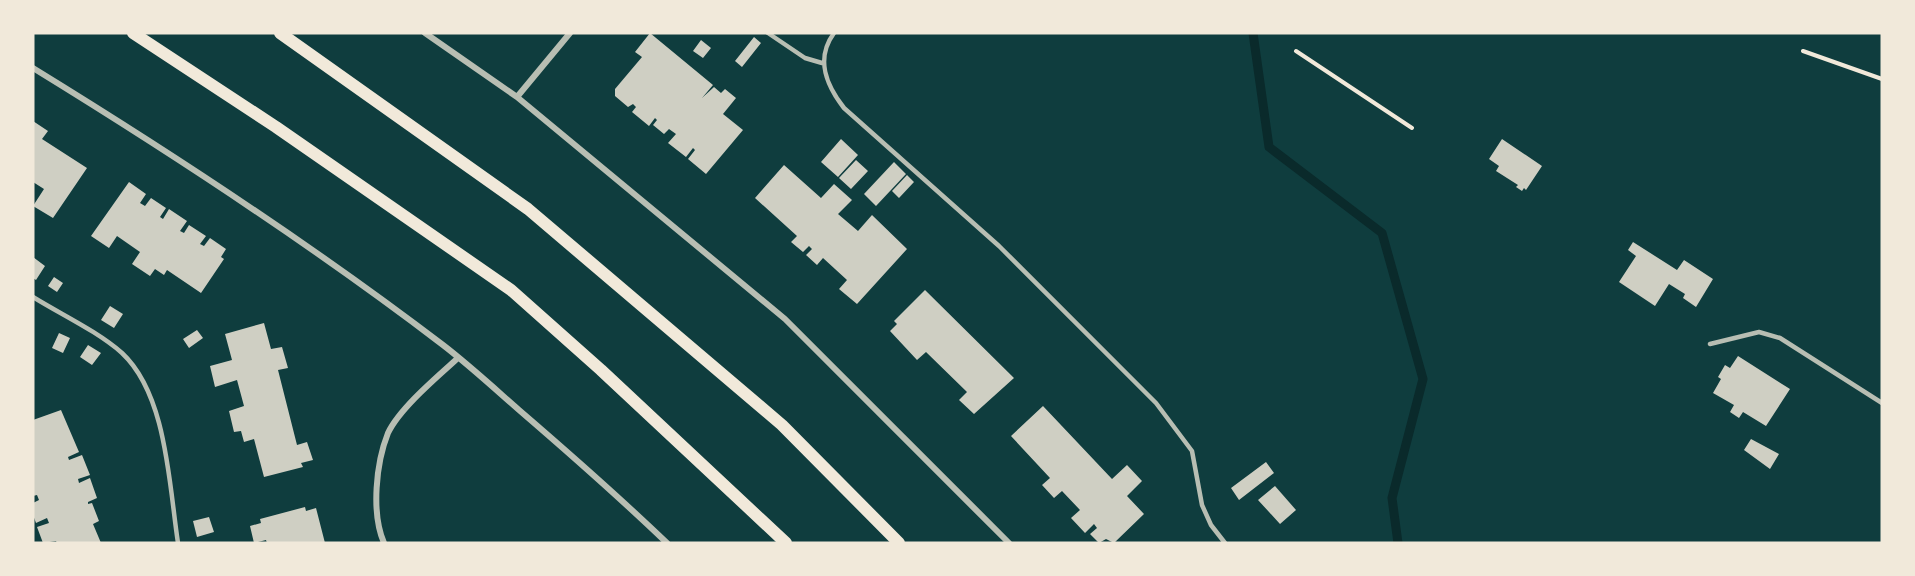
<svg xmlns="http://www.w3.org/2000/svg" width="1915" height="576" viewBox="0 0 1915 576" font-family="'Alegreya Sans',sans-serif">
	<rect width="100%" height="100%" fill="#0f3d3e"/>
	<g fill="none" stroke-linecap="round" stroke-linejoin="round">
		<path stroke="#0a2a2b" stroke-width="9" d="M1253,33L1269,147L1382,233L1423,379L1392,498L1398,543"/>
	</g>
	<path fill="#cfcfc3" d="M650,33L713,85L702,98L714,87L721,93L725,89L736,98L723,114L743,130L706,174L688,159L695,150L693,148L686,157L668,143L676,134L669,129L664,134L653,125L657,120L655,118L649,126L632,112L636,107L633,104L628,107L615,96V89L642,57L635,52Z
		M754,37L761,43L742,67L735,61Z
		M701,40L711,48L703,58L693,51Z
		M33,121L48,131L42,139L87,168L53,218L33,206L44,189L33,182Z
		M841,139L858,155L838,177L821,162Z
		M1502,139L1542,166L1526,190L1524,188L1522,191L1516,187L1518,185L1496,171L1499,166L1489,159Z
		M856,160L868,171L851,189L839,178Z
		M894,162L906,174L876,206L864,194Z
		M784,165L821,198L834,184L852,200L838,214L858,231L872,215L907,249L857,304L839,289L847,280L823,258L817,265L806,255L812,249L809,246L803,252L791,242L797,236L755,198Z
		M907,175L914,182L899,198L892,191Z
		M129,182L146,194L140,203L145,206L151,198L166,208L160,217L163,219L169,209L187,221L180,231L184,233L189,225L206,236L200,244L204,246L210,238L226,249L221,257L224,259L201,293L167,270L164,275L155,269L150,276L132,264L140,252L117,236L109,248L91,236Z
		M1633,242L1677,270L1684,260L1713,279L1696,307L1683,298L1685,294L1669,284L1655,306L1619,282L1636,256L1628,250Z
		M33,257L45,266L36,280L33,278Z
		M54,277L63,283L57,292L48,286Z
		M925,290L1014,378L974,414L959,400L967,392L926,352L917,360L890,331L897,324L894,321Z
		M110,306L123,314L114,328L101,320Z
		M264,323L271,349L282,347L288,368L278,370L297,445L307,442L313,460L301,463L303,467L264,477L254,439L244,442L241,431L234,432L229,411L244,406L237,380L215,387L210,366L232,360L225,334Z
		M197,330L203,338L189,348L183,339Z
		M59,333L70,338L63,353L52,348Z
		M88,345L101,353L92,365L80,357Z
		M1738,356L1790,389L1766,426L1743,412L1739,418L1730,412L1734,405L1713,393L1721,379L1718,377L1725,365L1730,368Z
		M1043,406L1112,479L1127,465L1142,481L1127,496L1144,514L1114,543L1106,539L1099,543L1090,534L1097,528L1094,524L1085,533L1071,518L1080,510L1062,491L1054,498L1042,485L1050,478L1011,436Z
		M61,410L79,452L68,457L69,460L82,455L90,475L78,479L79,483L90,478L97,498L88,502V504L92,503L99,521L93,524L101,543H57L56,541L43,543L37,527L49,523L47,518L36,523L33,515V503L39,500L37,495L33,496V420Z
		M1751,439L1779,454L1770,469L1744,450Z
		M1266,462L1274,473L1239,500L1231,488Z
		M1275,486L1296,510L1280,524L1258,500Z
		M305,507L306,511L316,508L325,543H267L266,540L254,543L250,526L261,523L260,519Z
		M209,517L214,532L197,537L193,521Z"/>
	<g fill="none" stroke-linecap="round" stroke-linejoin="round">
		<path stroke="#f1e9da" stroke-width="4" d="M1296,51L1412,128
			M1803,51L1882,79"/>
		<path stroke="#b8beb3" stroke-width="4.5" d="M768,33L805,58L822,63
			M834,33C815,59 826,85 844,108L999,246L1156,403L1192,451L1202,505L1211,525L1225,543
			M33,297C62,315 97,331 122,353C167,395 169,485 178,543
			M1710,344L1759,332L1780,338L1882,403"/>
		<path stroke="#b8beb3" stroke-width="6" d="M425,33L517,97L785,319L1009,543
			M33,68C173,154 312,245 443,345C469,365 494,388 519,410C569,453 619,497 667,543
			M517,97L570,33
			M384,543C371,513 376,463 388,433C400,408 437,377 458,358"/>
		<path stroke="#f1e9da" stroke-width="12" d="M133,33L276,127L511,290L601,370L786,543
			M280,33L528,209L782,425L899,543"/>
	</g>
	<rect width="1915" height="576" fill="none" stroke="#f1e9da" stroke-width="69"/>
</svg>
